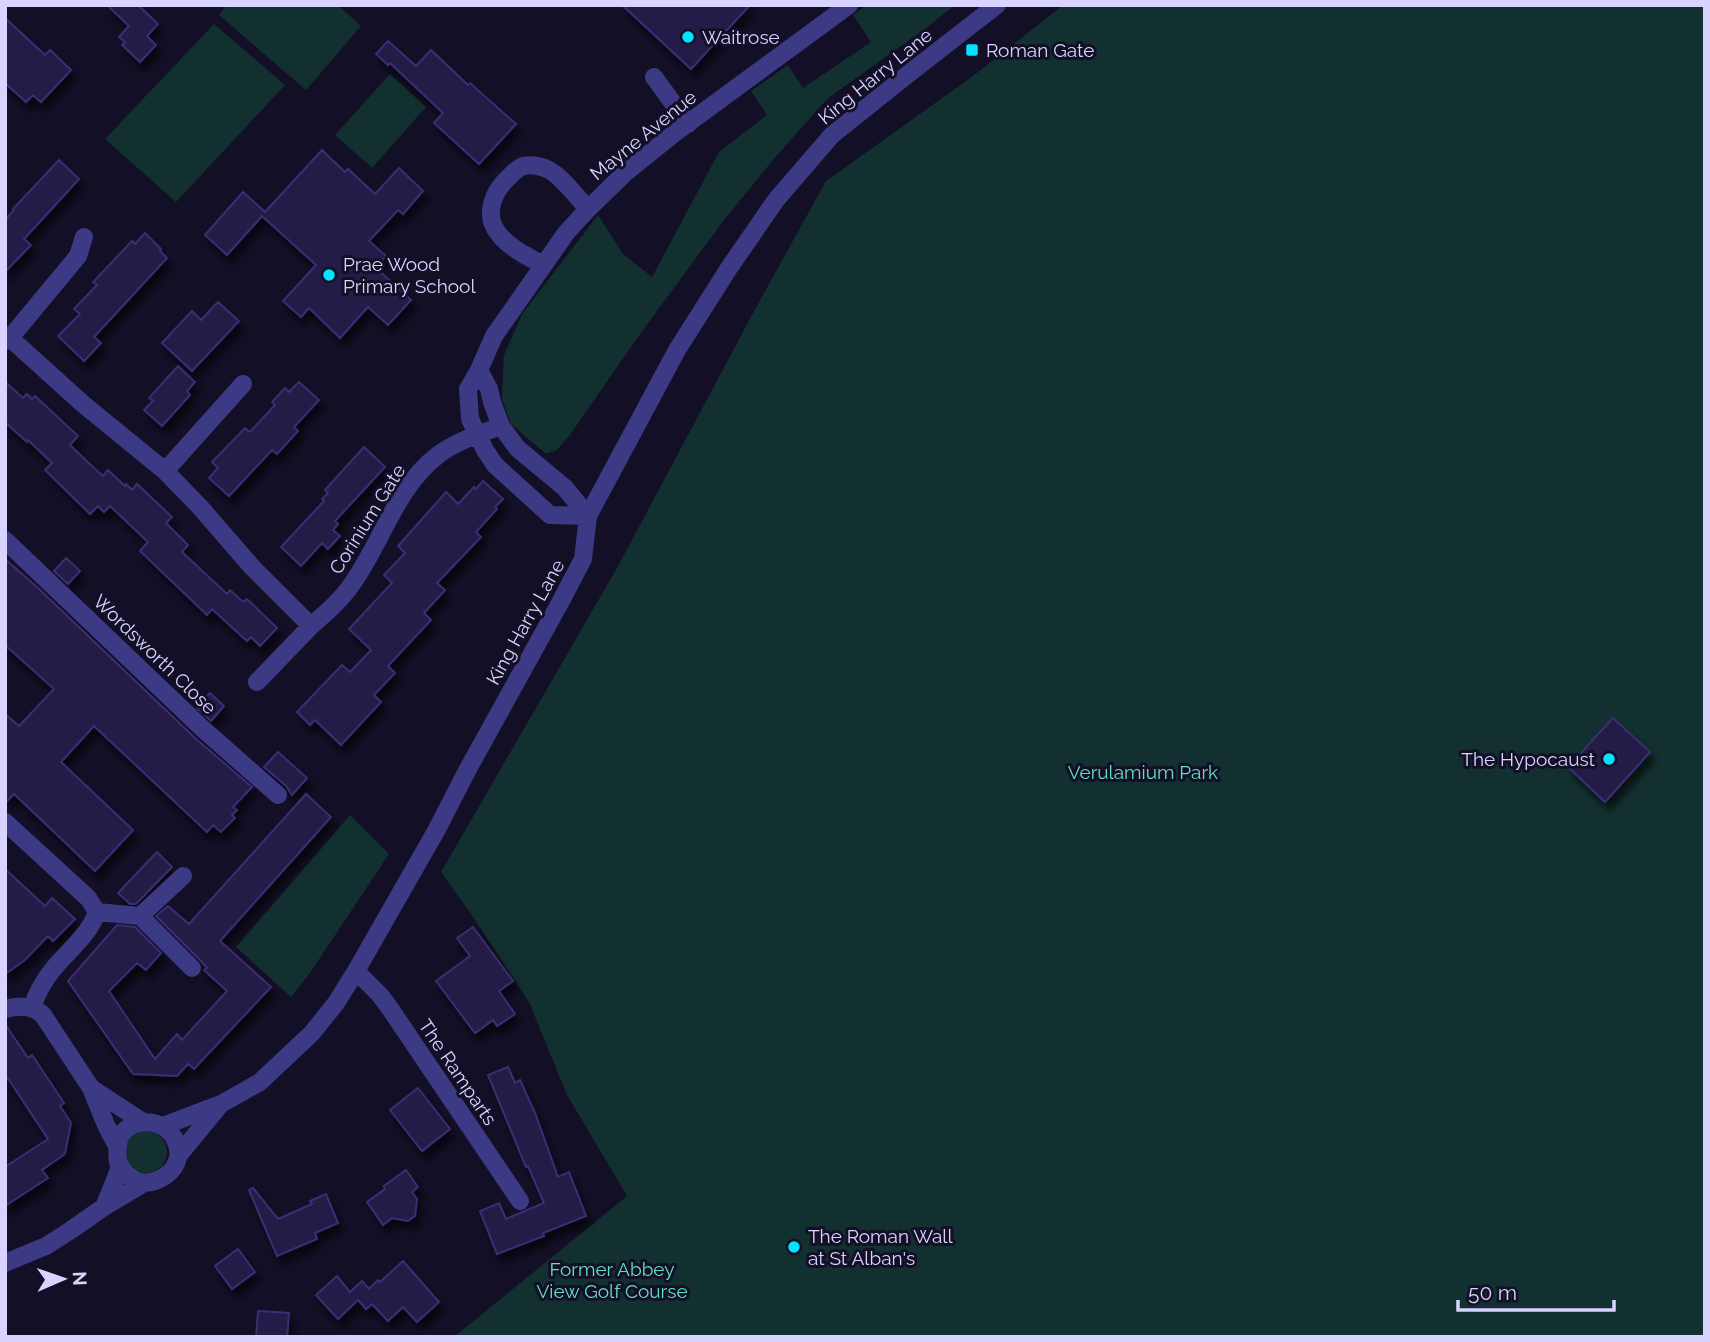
<svg xmlns="http://www.w3.org/2000/svg" width="1710" height="1342" viewBox="0 0 1710 1342" font-family="Raleway,sans-serif">
	<defs>
		<filter id="shadow"><feDropShadow dx="4.5" dy="8" stdDeviation="3.5" flood-color="#0009"/></filter>
	</defs>
	<rect width="100%" height="100%" fill="#130f26"/>
	<path fill="#12302f" d="M227,5H338L361,26L306,90L219,15Z
		M867,5H955L922,31L827,99L773,160L724,220L635,341L570,435L557,450L546,454L511,424L502,399L504,355L522,314L598,215L623,254L652,277L719,152L767,115L751,91L788,65L803,88L871,42L853,15Z
		M1063,5H1705V1337H454L627,1196L567,1095L529,1002L471,914L441,872L617,568L759,302L826,181L977,73Z
		M214,24L285,85L176,202L105,139Z
		M390,74L426,107L372,168L335,135Z
		M350,815L389,854L310,973L291,997L236,947Z
		M125 1152a21 21 0 1 1 42 0a21 21 0 1 1-42 0Z"/>
	<path fill="#241b47" stroke="#3b2d73" stroke-width="2" filter="url(#shadow)" d="M107,5H138L158,24L147,36L156,45L140,62L122,45L125,42L119,37L129,26Z
		M622,5H750L691,69Z
		M5,18L45,55L50,50L71,70L41,102L33,95L26,102L5,83Z
		M388,41L416,66L431,50L468,85L470,83L516,124L479,164L434,123L443,113L390,63L388,65L376,54Z
		M322,150L345,172L348,169L375,194L399,168L423,191L403,214L398,210L369,241L386,256L375,267L411,300L388,325L368,307L340,338L309,308L301,317L283,301L316,265L262,216L227,255L205,235L243,192L265,212Z
		M59,160L79,179L24,239L31,245L5,272V220L14,210L13,209Z
		M145,233L161,249L160,251L167,258L94,337L101,343L84,361L58,336L80,314L74,309L97,285L93,282L132,241L135,244Z
		M218,302L239,321L192,371L162,343L192,311L201,320Z
		M178,366L195,382L187,391L190,395L162,426L144,410L153,401L149,398Z
		M5,382L23,398L27,394L32,399L35,396L78,436L70,445L95,469L103,476L108,470L125,486L126,484L132,490L137,484L172,517L166,523L188,545L182,552L227,594L230,590L243,602L247,599L277,628L260,646L251,637L247,641L212,609L207,615L140,551L148,542L110,506L104,512L98,506L90,514L45,470L52,463L28,440L27,442L5,422Z
		M299,382L319,400L294,427L298,431L277,454L272,450L229,496L209,478L218,468L212,462L245,428L250,432L275,405L272,402L285,388L289,392Z
		M364,447L385,467L335,521L338,524L333,530L340,536L328,549L322,543L301,566L281,547L324,501L322,499L328,493L325,490Z
		M483,481L503,499L495,507L497,509L476,532L481,537L437,583L445,590L424,613L431,620L388,666L395,673L374,695L381,702L341,745L315,720L310,725L297,712L342,665L350,672L371,650L349,629L392,583L384,575L405,553L398,546L446,492L458,504L474,487L476,489Z
		M66,558L80,571L68,584L54,571Z
		M5,559L38,588L195,738L252,787L233,807L237,810L232,815L235,818L221,832L213,825L207,832L94,726L61,762L133,830L95,871L14,794L5,803V714L19,726L54,689L5,645Z
		M210,693L224,706L211,721L197,708Z
		M1613,718L1650,752L1605,802L1568,767Z
		M278,752L307,778L292,795L286,786L264,767Z
		M306,794L331,817L220,941L271,987L194,1069L188,1064L177,1076L133,1074L68,981L117,925L135,927L161,953L146,970L137,963L109,991L155,1059L177,1034L182,1040L227,991L204,970L207,968L200,960L156,916L168,906L189,924Z
		M157,852L172,867L136,904H130L118,893Z
		M5,869L45,906L52,898L75,919L53,941L48,936L25,960L5,974Z
		M473,927L513,981L499,991L515,1014L497,1026L493,1020L475,1033L436,981L470,956L457,938Z
		M5,1024L28,1058L32,1055L64,1103L60,1106L71,1123L65,1154L42,1170L48,1178L5,1206V1167L48,1139L5,1074Z
		M508,1067L515,1083L520,1080L535,1113L558,1177L569,1172L586,1216L543,1233L544,1236L497,1254L480,1211L499,1203L506,1219L544,1203L528,1166L526,1167L488,1075Z
		M418,1088L450,1129L422,1151L390,1110Z
		M406,1170L418,1187L412,1192L417,1199L415,1216L408,1221L392,1218L383,1225L367,1202L385,1189L384,1186Z
		M253,1188L278,1219L312,1204L310,1201L326,1194L338,1223L315,1233L317,1239L277,1256L249,1190Z
		M238,1249L255,1272L232,1289L215,1266Z
		M403,1261L439,1302L417,1322L403,1307L388,1321L372,1304L366,1309L358,1300L338,1319L316,1295L337,1276L350,1292L362,1281L369,1289L378,1280L380,1282Z
		M258,1311L289,1313L287,1337H256Z"/>
	<g fill="none" stroke-linecap="round" stroke-linejoin="round">
		<path stroke="#3d3a85" stroke-width="18" d="M654,77L688,124
			M543,265C527,256 509,248 498,233C483,214 494,190 510,176C514,172 518,168 523,166C531,164 542,166 549,170C561,176 578,198 588,209
			M10,338L78,256L84,237
			M5,341L10,338L83,404L165,471L200,507L252,567L311,626C326,613 341,600 352,584C382,542 396,487 438,455C456,441 480,434 501,426
			M479,370L489,389L492,402L501,426L517,448L565,488L588,516
			M165,471L243,384
			M588,516L550,515L495,465L485,450L470,419L468,389L479,370L494,336L566,233L588,209L625,173L676,132L849,5
			M5,540L203,729L278,795
			M257,682L311,626
			M5,822L88,898L97,912
			M97,912L140,916L192,968
			M140,916L183,876
			M356,971L380,995L389,1007L520,1201
			M32,1007C37,993 44,980 54,968C69,950 89,935 97,912
			M5,1009C19,1005 32,1005 43,1015L91,1088L106,1125L117,1146
			M91,1088L143,1122
			M163,1126L221,1104L260,1082L312,1033L336,1003L356,971L436,831L468,769L561,601L583,559L588,516L677,350L729,268L776,200L832,135L907,75L997,5
			M178,1156L220,1105
			M104,1207C107,1198 119,1173 119,1167C120,1165 119,1163 118,1162C116,1147 117,1132 133,1125C168,1111 196,1155 165,1176C147,1188 131,1183 120,1166
			M5,1263L46,1246L71,1230L104,1207L144,1183"/>
	</g>
	<g fill="#00e5ff" stroke="#130f26" stroke-width="2.5">
		<circle cx="688" cy="37" r="7"/>
		<rect x="965" y="43" width="14" height="14" rx="3.5"/>
		<circle cx="329" cy="275" r="7"/>
		<circle cx="1609" cy="759" r="7"/>
		<circle cx="794" cy="1247" r="7"/>
	</g>
	<g text-anchor="middle" dominant-baseline="central" stroke-width="6" stroke-linejoin="round" paint-order="stroke">
		<g font-size="19" fill="#d9d4ff" stroke="#130f26" text-anchor="start">
			<text x="702" y="37">Waitrose</text>
			<text x="986" y="50">Roman Gate</text>
			<text x="343" y="264">Prae Wood<tspan x="343" dy="22">Primary School</tspan></text>
			<text x="1595" y="759" text-anchor="end">The Hypocaust</text>
			<text x="808" y="1236">The Roman Wall<tspan x="808" dy="22">at St Alban's</tspan></text>
		</g>
		<g font-size="19" fill="#d9d4ff" stroke="#130f26">
			<text transform="translate(875 76) rotate(-39)">King Harry Lane</text>
			<text transform="translate(643 135) rotate(-39)">Mayne Avenue</text>
			<text transform="translate(367 519) rotate(-58)">Corinium Gate</text>
			<text transform="translate(525 622) rotate(-61)">King Harry Lane</text>
			<text transform="translate(155 654) rotate(44)">Wordsworth Close</text>
			<text transform="translate(458 1072) rotate(56)">The Ramparts</text>
		</g>
		<g font-size="19" fill="#5fe0c0" stroke="#130f26">
			<text x="1143" y="772">Verulamium Park</text>
			<text x="612" y="1269">Former Abbey<tspan x="612" dy="22">View Golf Course</tspan></text>
		</g>
	</g>
	<rect width="1710" height="1342" fill="none" stroke="#d9d4ff" stroke-width="14"/>
	<g transform="translate(63 1279) rotate(88)" stroke="#130f26" stroke-width="5" paint-order="stroke">
	<path d="M0-5L12 26L0 18L-12 26Z" fill="#d9d4ff"/>
	<text y="-10" font-size="19" font-weight="bold" text-anchor="middle" fill="#d9d4ff">N</text>
	</g>
	<path d="M1458 1300v10h156v-10" fill="none" stroke="#d9d4ff" stroke-width="3.5"/>
	<text x="1468" y="1300" font-size="21" fill="#d9d4ff" stroke="#130f26" stroke-width="5" paint-order="stroke">50 m</text>
</svg>
